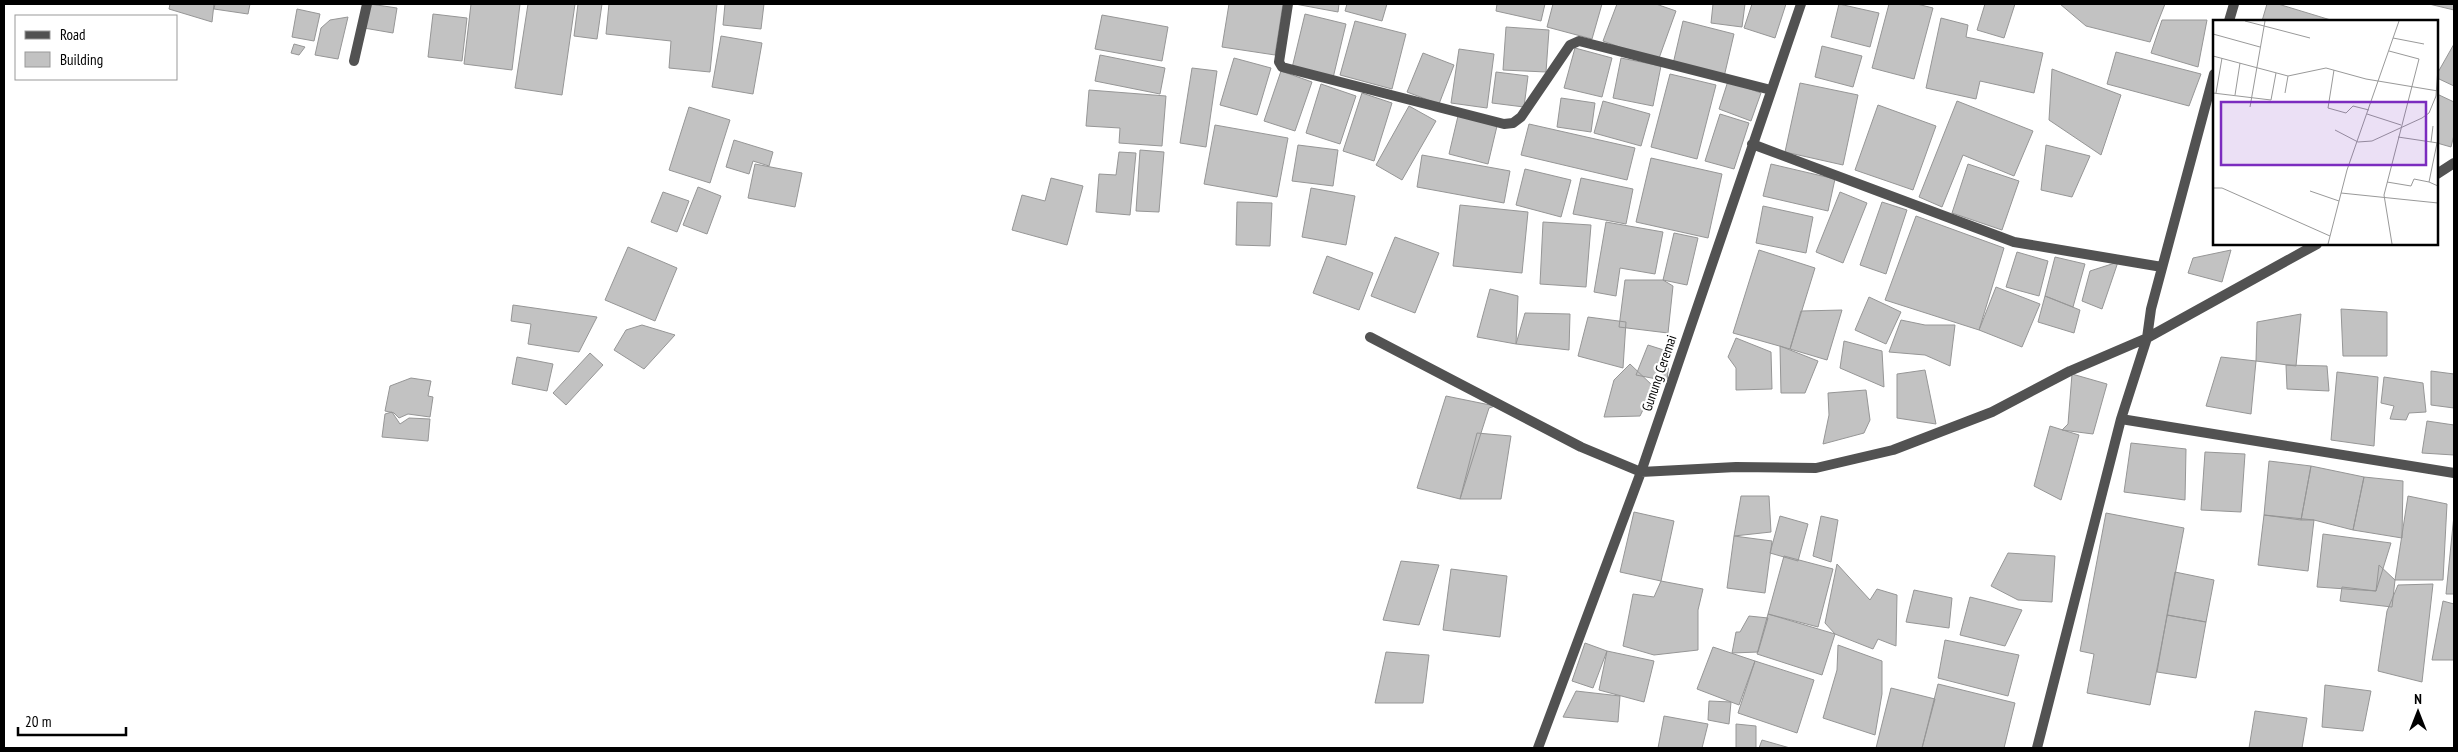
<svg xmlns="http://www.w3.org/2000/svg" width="2458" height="752" viewBox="0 0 2458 752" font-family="'PT Sans Narrow',sans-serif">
	<rect width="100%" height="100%" fill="#fff"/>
	<path fill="#c2c2c2" stroke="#969696" d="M170,4H214L212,22L169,9Z
		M215,4H250L248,14L214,9Z
		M370,4L397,8L393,33L364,28Z
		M471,4H520L512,70L464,64Z
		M528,4H575L562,95L515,88Z
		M578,4H602L597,39L574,36Z
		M609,4H717L710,72L669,68L671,41L606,34Z
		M725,4H764L761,29L723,25Z
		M1229,4H1283L1275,55L1222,47Z
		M1295,4H1339L1338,12Z
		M1347,4H1387L1382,21L1345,11Z
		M1497,4H1545L1541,21L1496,11Z
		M1553,4H1602L1592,39L1547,27Z
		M1617,4H1656L1676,11L1658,61L1603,41Z
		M1713,4H1745L1742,27L1711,23Z
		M1752,4H1786L1775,38L1744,28Z
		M1839,4L1879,13L1870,47L1831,37Z
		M1889,4H1917L1933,8L1914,79L1872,68Z
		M1985,4H2015L2004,38L1977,30Z
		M2060,4H2165L2150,42L2086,26Z
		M2267,4H2278L2334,21H2262Z
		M2429,4H2454V10Z
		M297,9L320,14L314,41L292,37Z
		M433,14L467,18L462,61L428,57Z
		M1305,14L1346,24L1333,78L1292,68Z
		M1102,15L1168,27L1162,61L1095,49Z
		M348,17L338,59L315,55L321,28L330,20Z
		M1941,18L1968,25L1966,37L2043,53L2034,93L1980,81L1976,99L1926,88Z
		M2162,20H2207L2198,67L2151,53Z
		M1355,21L1406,34L1392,89L1340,75Z
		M1683,21L1734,34L1724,77L1673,64Z
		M1506,27L1549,30L1546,72L1503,70Z
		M721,36L762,43L753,94L712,87Z
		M294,44L305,47L299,55L291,53Z
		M2454,44V86L2437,78V74Z
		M1822,46L1862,56L1853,87L1815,77Z
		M1575,48L1612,58L1602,97L1564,88Z
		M1459,49L1494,54L1487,108L1451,103Z
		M2116,52L2201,74L2189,106L2107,84Z
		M1423,53L1454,65L1439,104L1407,92Z
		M1100,55L1165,68L1160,94L1095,81Z
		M1234,58L1271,68L1257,115L1220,105Z
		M1621,58L1661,66L1653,106L1613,98Z
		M1192,68L1217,71L1206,147L1180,143Z
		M2052,69L2121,95L2101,155L2049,120Z
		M1281,71L1312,82L1295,131L1264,121Z
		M1496,72L1528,76L1524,107L1492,103Z
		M1670,74L1716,85L1697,159L1651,147Z
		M1728,81L1761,93L1751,121L1719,109Z
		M1800,83L1858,95L1843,165L1785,152Z
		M1321,84L1356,96L1340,144L1306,133Z
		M1089,90L1166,96L1162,146L1119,143L1120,128L1086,126Z
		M1362,93L1392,103L1374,161L1343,151Z
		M2437,94L2454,102V135L2451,147L2437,143Z
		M1561,98L1595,103L1591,132L1557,127Z
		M1603,101L1650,114L1641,146L1594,133Z
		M1957,101L2033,131L2014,176L1963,155L1942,207L1919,197Z
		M1878,105L1936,126L1913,190L1855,170Z
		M1409,106L1436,121L1402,180L1376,165Z
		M689,107L730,120L710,183L669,170Z
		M1720,114L1749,123L1734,169L1705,161Z
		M1458,116L1497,126L1488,164L1449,154Z
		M1529,124L1635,148L1627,180L1521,155Z
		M1215,125L1288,138L1277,197L1204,184Z
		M734,140L773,152L769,166L753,161L749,174L726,167Z
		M1298,145L1338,150L1333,186L1292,181Z
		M2046,145L2090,156L2072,197L2041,190Z
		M1140,150L1164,152L1159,212L1136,211Z
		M1119,152L1136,153L1130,215L1096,212L1099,174L1116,175Z
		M1422,155L1510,171L1504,203L1417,187Z
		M1651,158L1722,174L1708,238L1636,222Z
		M755,164L802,173L795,207L748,198Z
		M1771,164L1835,179L1828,211L1763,196Z
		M1968,164L2019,181L2002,230L1952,213Z
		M1525,169L1571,180L1561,217L1516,205Z
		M1051,178L1083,186L1067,245L1012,230L1022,195L1045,201Z
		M1581,178L1633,189L1626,224L1573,214Z
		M698,187L721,196L707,234L683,225Z
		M1311,188L1355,196L1346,245L1302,237Z
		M663,192L689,201L677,232L651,222Z
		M1840,192L1867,203L1843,263L1816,252Z
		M1237,202L1272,203L1270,246L1236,245Z
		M1882,202L1907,210L1886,274L1860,265Z
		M1460,205L1528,212L1522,273L1453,266Z
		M1763,206L1813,217L1806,253L1756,243Z
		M1916,216L2004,248L1979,330L1885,300Z
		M1543,222L1591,225L1586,287L1540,284Z
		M1606,222L1663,232L1655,274L1620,268L1616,296L1594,292Z
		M1674,233L1698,238L1687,285L1663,280Z
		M1395,237L1439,253L1415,313L1371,296Z
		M628,247L677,268L655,321L605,300Z
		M1759,250L1815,268L1790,349L1733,333Z
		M2231,250L2222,282L2188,273L2193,258Z
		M2017,252L2048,261L2039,296L2006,287Z
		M1327,256L1373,273L1359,310L1313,293Z
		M2055,257L2085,264L2073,307L2045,296Z
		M2118,262L2102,309L2082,301L2090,271Z
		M1625,280H1663L1673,286L1668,333L1619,327Z
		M1996,287L2040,304L2022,347L1979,330Z
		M1490,289L1518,296L1516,344L1477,337Z
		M2045,296L2080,310L2074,333L2038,322Z
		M1869,297L1901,312L1886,344L1855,330Z
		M513,305L597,317L579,352L528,344L531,324L511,321Z
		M2341,309L2387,312V356H2343Z
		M1842,310L1827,360L1790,349L1801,311Z
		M1525,313L1570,314L1569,350L1516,344Z
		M2301,314L2296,366L2256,361L2257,322Z
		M1588,317L1626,322L1623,368L1578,356Z
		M1901,320L1925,325H1955L1950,366L1925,355L1889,352Z
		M642,325L675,335L644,369L614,350L626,330Z
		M1736,338L1771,352L1772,389L1736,390V368L1728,357Z
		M1844,341L1882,351L1884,387L1840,368Z
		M1648,345L1670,352L1667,381L1636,375Z
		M1780,346L1818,361L1805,393H1781Z
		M590,353L603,365L566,405L553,393Z
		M517,357L553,364L547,391L512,384Z
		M2221,357L2256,361L2251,414L2206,406Z
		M1630,364L1654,387L1640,416L1604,417L1614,380Z
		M2286,365L2327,366L2329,391L2287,389Z
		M1925,370L1936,424L1897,418V374Z
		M2431,371L2454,374V408L2431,405Z
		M2337,372L2378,377L2374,446L2331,440Z
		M2072,374L2107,384L2093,434L2062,430L2068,424Z
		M2384,377L2423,383L2426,412L2409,413L2406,420L2390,419L2394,406L2381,403Z
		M411,378L431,381L428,396L433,397L430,417L408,414L399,418L394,413L385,411L390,386Z
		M1866,390L1870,420L1864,433L1823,444L1829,415L1828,393Z
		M1446,396L1495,406L1489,408L1460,499L1417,488Z
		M392,412L400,424L409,418L430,419L428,441L382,437L385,414Z
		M2427,421L2454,425V455L2422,453Z
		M2050,426L2079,435L2061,500L2034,486Z
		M1477,433L1511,436L1501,499H1460Z
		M2131,443L2186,449L2185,500L2124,492Z
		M2205,452L2245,454L2241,512L2201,510Z
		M2269,461L2311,466L2301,520L2264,515Z
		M2311,466L2364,477L2353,530L2314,520H2301Z
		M2364,477L2403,481L2402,538L2353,530Z
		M1741,496H1769L1771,532L1734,536Z
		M2408,496L2447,504L2443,580H2395Z
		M1634,512L1674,521L1661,581L1620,572Z
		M2106,513L2184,528L2150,705L2087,693L2094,654L2080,651Z
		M2264,515L2314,520L2308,571L2258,565Z
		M2454,515V594H2446Z
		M1780,516L1808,524L1798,561L1770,553Z
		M1821,516L1838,520L1831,562L1813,556Z
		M2323,534L2391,543L2376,591L2317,587Z
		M1734,536L1772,541L1765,593L1727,588Z
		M2008,553L2055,556L2052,602L2018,600L1991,586Z
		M1784,556L1833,569L1818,627L1768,614Z
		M1401,561L1439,565L1419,625L1383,620Z
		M1837,564L1870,600L1877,589L1897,595L1896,646L1878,639L1873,649L1835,634L1825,623Z
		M2379,565L2395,580L2392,607L2340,601L2342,587L2376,591Z
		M1451,569L1507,576L1500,637L1443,630Z
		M2175,572L2214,580L2206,622L2167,615Z
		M1661,581L1703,589L1698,610V650L1654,655L1623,646L1633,594L1654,597Z
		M2433,584L2422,682L2378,671L2387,611L2398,585Z
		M1914,590L1952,598L1949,628L1906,622Z
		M1970,597L2022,610L2005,646L1960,635Z
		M2443,601L2454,604V660H2432Z
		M1768,614L1835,634L1822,675L1757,654Z
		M2167,615L2206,622L2196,678L2157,672Z
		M1749,616L1768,618L1758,652L1732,653L1736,632H1740Z
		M1945,640L2019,655L2008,696L1938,678Z
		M1585,643L1607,651L1593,688L1572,681Z
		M1838,645L1882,661V694L1875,735L1823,718L1837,670Z
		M1713,647L1755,661L1739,705L1697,689Z
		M1607,651L1654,661L1644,702L1599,690Z
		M1386,652L1429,655L1423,703H1375Z
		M1755,661L1814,680L1797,733L1738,713Z
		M1938,684L2015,703L2004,748H1922Z
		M2325,685L2371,691L2363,731L2322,727Z
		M1891,688L1935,699L1922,748H1876Z
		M1576,691L1620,696L1618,722L1563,717Z
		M1709,701L1731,702L1729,724L1708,720Z
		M2255,711L2307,718L2302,748H2249Z
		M1664,716L1708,724L1702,748H1658Z
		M1736,724L1756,726V748H1736Z
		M1762,740L1790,748H1759Z"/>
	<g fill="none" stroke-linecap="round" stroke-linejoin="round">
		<path stroke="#525252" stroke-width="10" d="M1288,4L1279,62L1282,67L1504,124L1513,123L1521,117L1570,45L1579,41L1771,90
			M2229,21L2234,4
			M354,61L367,4
			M1752,144L2014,242L2162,267
			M2437,174L2454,163
			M1370,337L1581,447L1641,472L1736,467L1816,468L1893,450L1992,412L2070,371L2147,338L2317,244
			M2121,419L2454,473
			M1538,748L1641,472L1801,4
			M2037,748L2121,419L2147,338L2151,309L2214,74"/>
	</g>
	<g text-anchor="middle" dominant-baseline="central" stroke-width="4.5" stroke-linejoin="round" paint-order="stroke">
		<g font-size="14" fill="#000" stroke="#fff">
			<text transform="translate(1659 373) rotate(-71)">Gunung Ceremai</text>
		</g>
	</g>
	<g transform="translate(2213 20)">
		<rect width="225" height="225" fill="#fff"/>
		<path fill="none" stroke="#999" stroke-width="1" d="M32,1L97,18M0,14L47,27M180,18L211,24M176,31L206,39L171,175L179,224M0,36L75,56L113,48L153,59L225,71M121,50L115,88L133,93L140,86L156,90M0,73L58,80L63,53M3,73L9,38M72,73L75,56M22,75L27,43M37,87L52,1M154,94L188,105M122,110L145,122L159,121L209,98L216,93L223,76L225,48M185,117L225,123M218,122L220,106M224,123L216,162L225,166M174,162L198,166L201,159L216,162M0,168H9L117,216M97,171L126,181M128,173L225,183M115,224L134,150L186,1"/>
		<path fill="#7b2cbf" fill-opacity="0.15" stroke="#7b2cbf" stroke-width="2.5" d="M8,82H213V145H8Z"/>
		<rect width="225" height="225" fill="none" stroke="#000" stroke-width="2.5"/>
	</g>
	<rect width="2458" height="752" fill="none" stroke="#000000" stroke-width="10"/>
	<rect x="15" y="15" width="162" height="65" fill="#ffffff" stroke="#999999"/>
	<rect x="25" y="31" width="25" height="8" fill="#525252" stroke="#999999"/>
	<text x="60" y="40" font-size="15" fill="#000000">Road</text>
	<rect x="25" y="52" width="25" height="15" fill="#c2c2c2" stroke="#999999"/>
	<text x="60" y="65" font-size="15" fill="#000000">Building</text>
	<g transform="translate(2418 712)" stroke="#ffffff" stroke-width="4" paint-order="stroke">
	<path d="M0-4L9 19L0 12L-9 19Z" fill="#000000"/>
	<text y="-8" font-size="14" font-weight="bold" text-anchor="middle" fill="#000000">N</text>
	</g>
	<path d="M18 727v8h108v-8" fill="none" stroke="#000000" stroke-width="2.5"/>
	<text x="25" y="727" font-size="15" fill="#000000" stroke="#ffffff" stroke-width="4" paint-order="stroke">20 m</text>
</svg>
